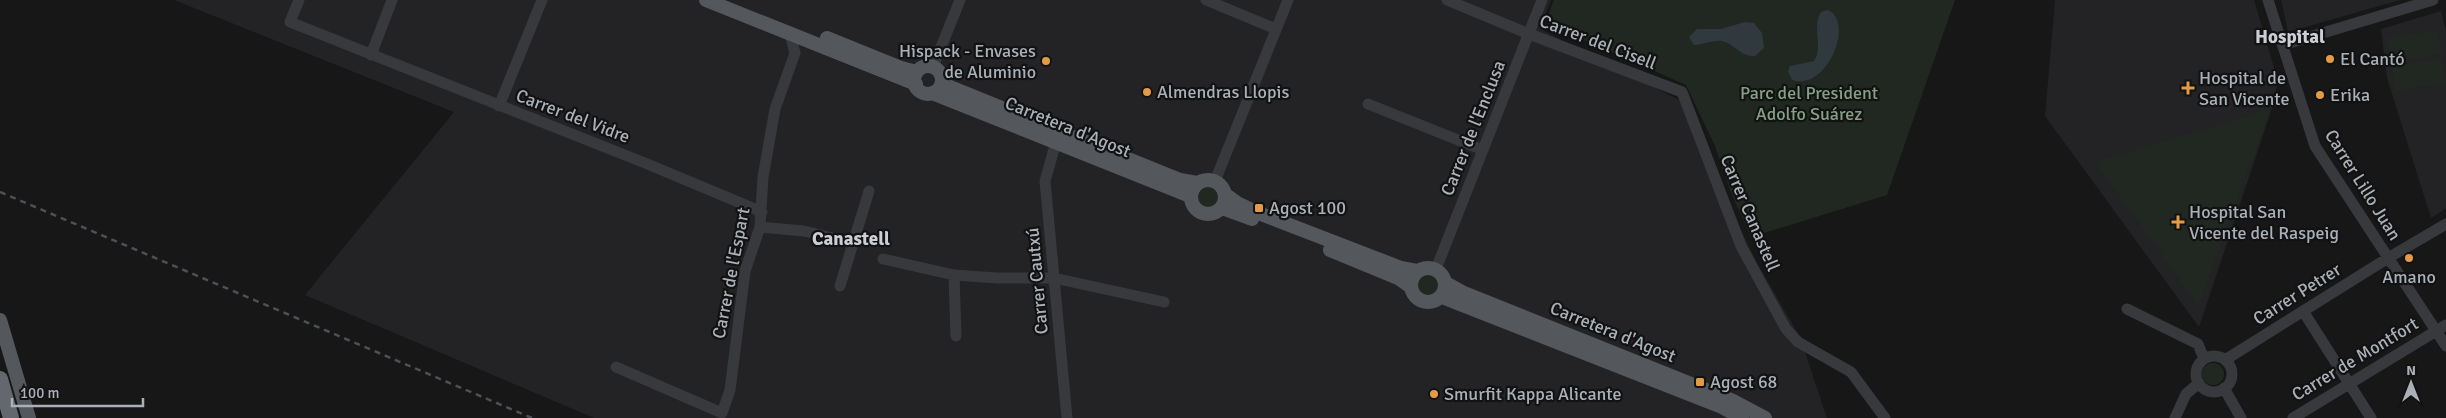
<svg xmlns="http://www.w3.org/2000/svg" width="2446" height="418" viewBox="0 0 2446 418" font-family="Signika,sans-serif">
	<rect width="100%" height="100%" fill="#171718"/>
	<path fill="#232325" d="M174,0H1551L1540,29L1679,100L1757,263L1800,337L1827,418H594L305,295L454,112Z
		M2055,0H2254L2278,81L2273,105L2199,327L2045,116Z
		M2281,0H2400L2288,32Z
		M2441,11L2446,31V208L2431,218L2387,78L2381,29Z"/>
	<path fill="#212821" d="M1554,0H1955L1887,195L1751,237L1731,193L1715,146L1686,85L1552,26L1549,13Z
		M2438,30L2442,54L2390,62L2387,38Z
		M2442,59L2446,83L2395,91L2391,67Z
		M2271,109L2198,305L2095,162Z
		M1197 197a11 11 0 1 1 22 0a11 11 0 1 1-22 0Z
		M1417 285a11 11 0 1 1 22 0a11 11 0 1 1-22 0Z
		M2202 374a11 11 0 1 1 22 0a11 11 0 1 1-22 0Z"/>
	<path fill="#30393d" d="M1828,10C1855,22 1827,92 1792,80L1788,71L1790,66L1814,61C1824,46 1811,27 1821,12Z
		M1745,22L1754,23L1762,33L1764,48L1755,56C1740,57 1735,44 1722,41C1714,40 1703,45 1694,45L1689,37L1697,29H1721Z"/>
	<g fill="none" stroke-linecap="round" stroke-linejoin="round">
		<path stroke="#38393d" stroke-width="11" d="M299,0L290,22L645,163L762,212
			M1206,0L1276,29
			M1447,0L1529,34L1682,92L1741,246L1786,329L1798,342L1851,372L1885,418
			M2268,0L2315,146L2446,346
			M2283,45L2433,0
			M371,55L392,0
			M933,67L960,0
			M1368,104L1483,150
			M499,106L542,0
			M1056,142L1045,181L1067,418
			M1215,181L1288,0
			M760,227L804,231L853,243
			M883,259L954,275
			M1436,269L1542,0
			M840,286L869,191
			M2127,309L2198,344L2204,359
			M2303,311L2371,418
			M956,336L954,275L997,278H1054L1164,302
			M2196 374a18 18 0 1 1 36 0a18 18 0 1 1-36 0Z
			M2225,360L2388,258L2446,224
			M616,367L722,413L730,390L745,271L760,227L763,177L775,109L795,53L790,34
			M2224,388L2241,418
			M2175,418L2186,394L2199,383
			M2293,418L2446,325"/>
		<path stroke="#54575c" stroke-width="14" d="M706,0L916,84
			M827,38L901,68L917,72
			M914 80a14 14 0 1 1 28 0a14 14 0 1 1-28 0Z
			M942,81L950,87L1180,180L1197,183
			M932,93L1190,196
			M1191 197a17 17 0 1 1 34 0a17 17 0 1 1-34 0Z
			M1226,195L1237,203L1256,212L1401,268L1417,271
			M1222,208L1252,219
			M1330,250L1398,278L1411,287
			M1411 285a17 17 0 1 1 34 0a17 17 0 1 1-34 0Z
			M1446,283L1464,293L1731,400L1765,418
			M1442,297L1722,407L1742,418
			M0,320L29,418"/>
		<path stroke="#64686e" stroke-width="16" d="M0,379L11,418"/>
		<path stroke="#4d5054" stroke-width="2.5" stroke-dasharray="6 5" stroke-linecap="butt" d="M0,192L532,418"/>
	</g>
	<g fill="#e39b45" stroke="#121213" stroke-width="2">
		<circle cx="2330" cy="59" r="5"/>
		<circle cx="1046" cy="61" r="5"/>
		<path d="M2185.5 80.5h5v5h5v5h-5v5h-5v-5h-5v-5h5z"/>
		<circle cx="1147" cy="92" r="5"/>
		<circle cx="2320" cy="95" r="5"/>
		<rect x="1254" y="203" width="10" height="10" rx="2.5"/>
		<path d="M2175.5 214.5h5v5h5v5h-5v5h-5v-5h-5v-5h5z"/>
		<circle cx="2409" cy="258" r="5"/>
		<rect x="1695" y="377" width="10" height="10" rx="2.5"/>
		<circle cx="1434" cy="394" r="5"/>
	</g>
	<g text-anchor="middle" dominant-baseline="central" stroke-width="4.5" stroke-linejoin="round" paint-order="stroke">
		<g font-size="18" fill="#aab0b7" stroke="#121213">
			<text transform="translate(1598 42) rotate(21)">Carrer del Cisell</text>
			<text transform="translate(573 116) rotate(21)">Carrer del Vidre</text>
			<text transform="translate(1068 127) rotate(22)">Carretera d'Agost</text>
			<text transform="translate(1473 128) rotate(-68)">Carrer de l'Enclusa</text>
			<text transform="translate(2363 185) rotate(58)">Carrer Lillo Juan</text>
			<text transform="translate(1750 213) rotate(67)">Carrer Canastell</text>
			<text transform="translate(731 273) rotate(-79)">Carrer de l'Espart</text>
			<text transform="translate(1037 281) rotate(-95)">Carrer Cautxú</text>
			<text transform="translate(2297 294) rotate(-32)">Carrer Petrer</text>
			<text transform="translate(1613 332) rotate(22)">Carretera d'Agost</text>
			<text transform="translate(2355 359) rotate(-31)">Carrer de Montfort</text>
		</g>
		<g font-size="18" fill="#aab0b7" stroke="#121213" text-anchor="start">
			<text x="1036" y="51" text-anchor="end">Hispack - Envases<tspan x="1036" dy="21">de Aluminio</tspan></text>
			<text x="2340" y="59">El Cantó</text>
			<text x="2199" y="78">Hospital de<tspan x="2199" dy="21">San Vicente</tspan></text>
			<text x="1157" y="92">Almendras Llopis</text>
			<text x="2330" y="95">Erika</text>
			<text x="1269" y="208">Agost 100</text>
			<text x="2189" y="212">Hospital San<tspan x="2189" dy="21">Vicente del Raspeig</tspan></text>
			<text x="2409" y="277" text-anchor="middle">Amano</text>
			<text x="1710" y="382">Agost 68</text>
			<text x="1444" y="394">Smurfit Kappa Alicante</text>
		</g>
		<g font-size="18" fill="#84a183" stroke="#121213">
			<text x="1809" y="93">Parc del President<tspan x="1809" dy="21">Adolfo Suárez</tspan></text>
		</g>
		<g font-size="19" font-weight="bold" fill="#cbced4" stroke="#121213">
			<text x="2290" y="37">Hospital</text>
			<text x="851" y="239">Canastell</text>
		</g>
	</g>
	<g transform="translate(2411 383)" stroke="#121213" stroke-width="4" paint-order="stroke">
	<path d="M0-4L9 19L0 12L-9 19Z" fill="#aab0b7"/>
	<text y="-8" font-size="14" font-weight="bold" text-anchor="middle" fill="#aab0b7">N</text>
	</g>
	<path d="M12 398v8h131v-8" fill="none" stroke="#aab0b7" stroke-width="2.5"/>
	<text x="20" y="398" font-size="15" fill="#aab0b7" stroke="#121213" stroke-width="4" paint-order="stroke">100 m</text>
</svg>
